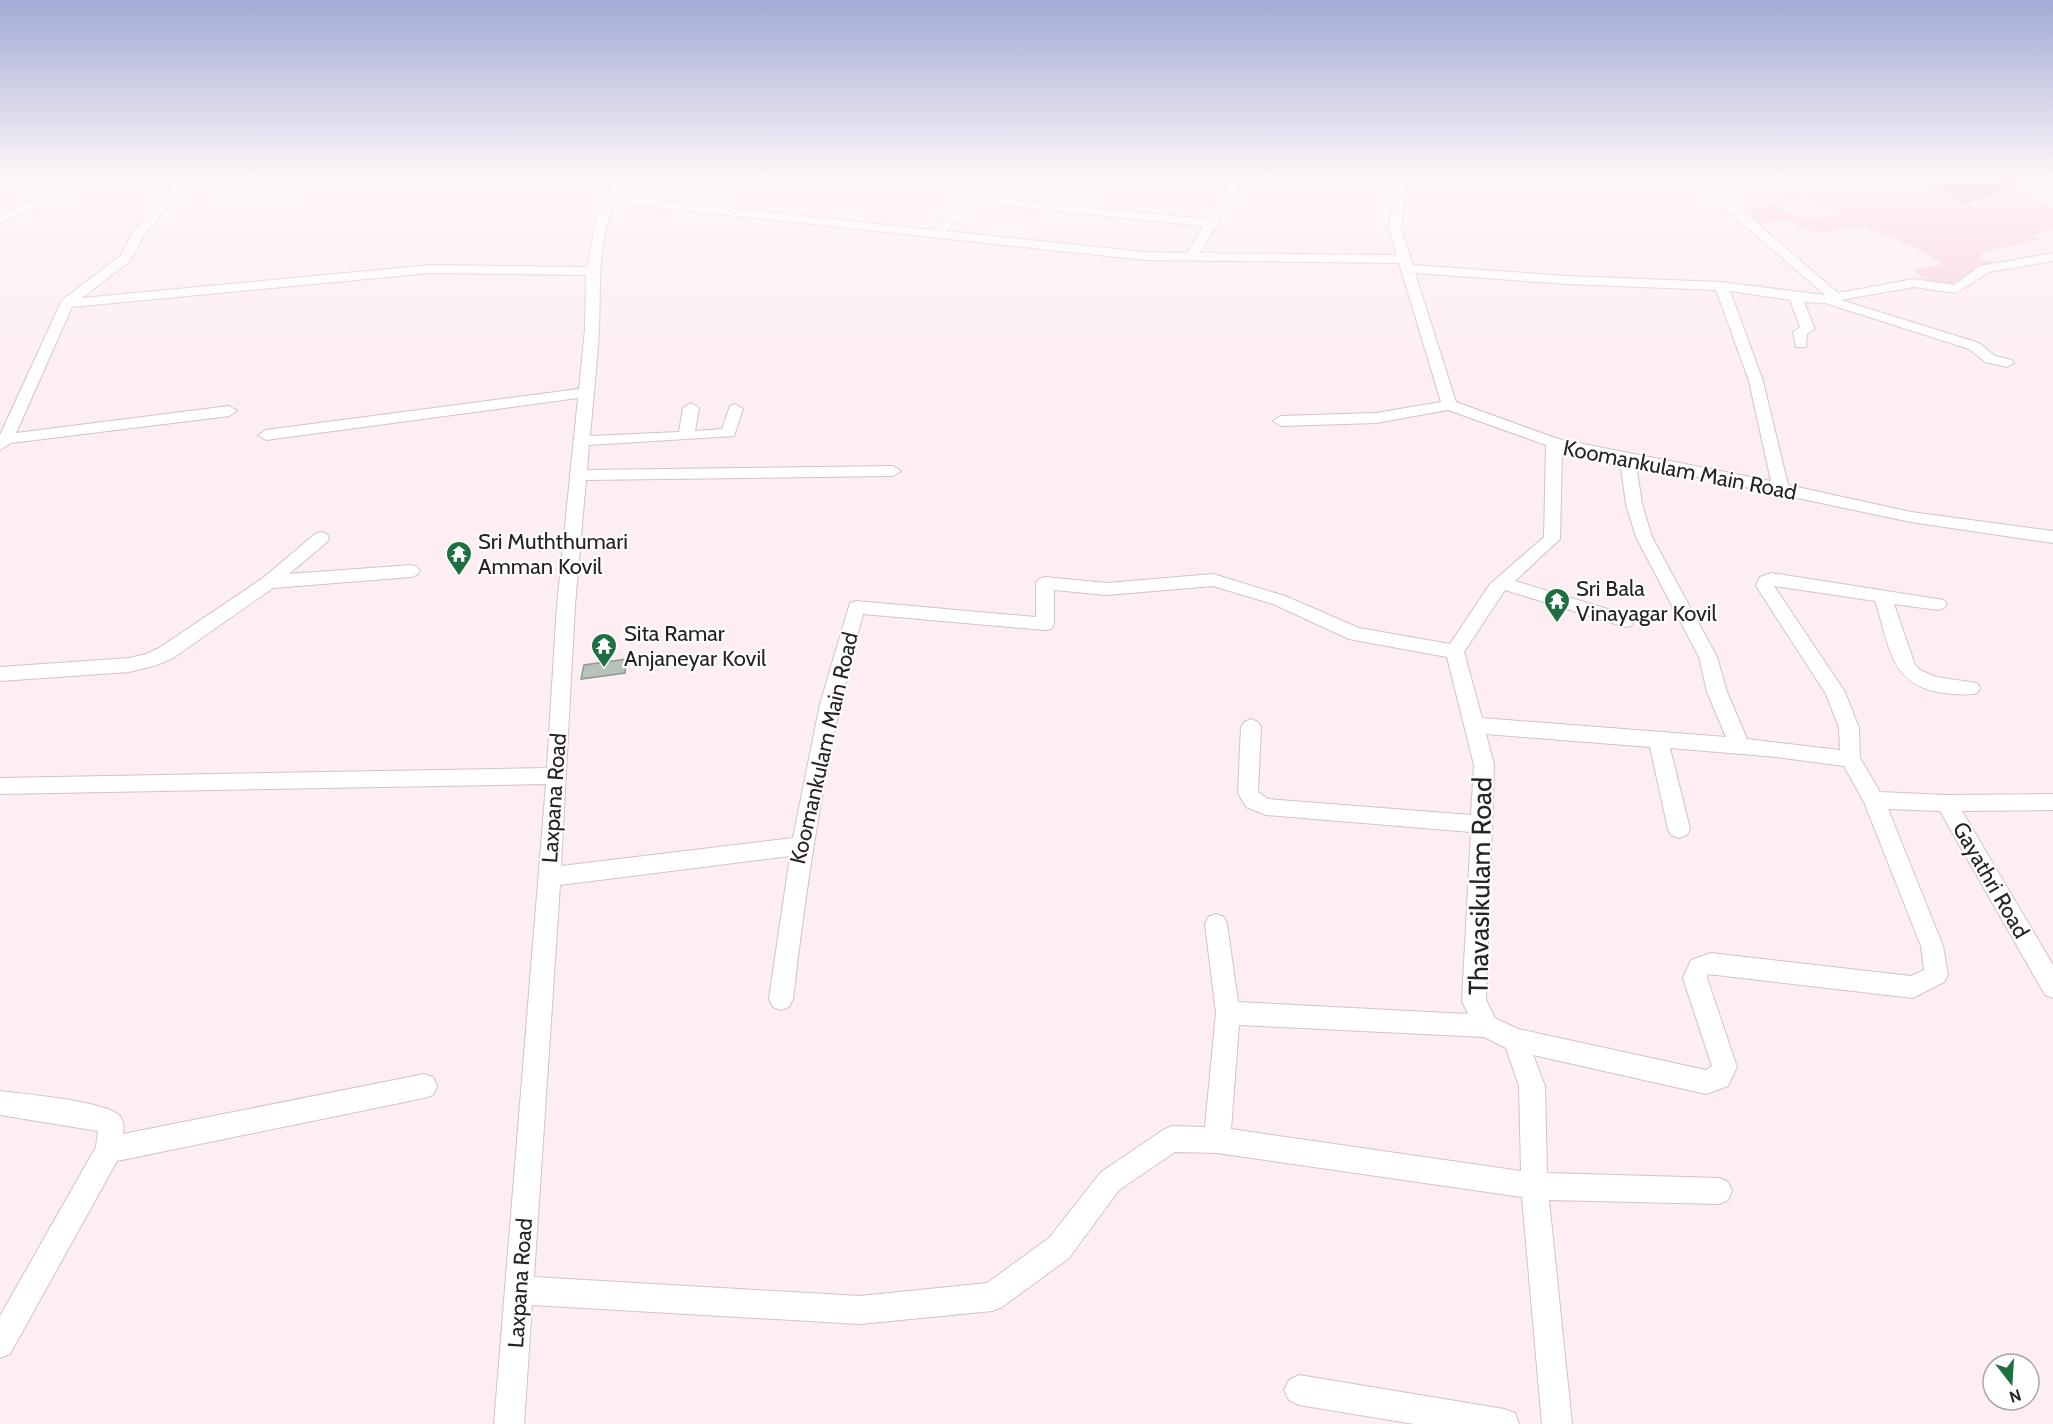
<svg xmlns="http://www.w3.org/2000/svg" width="2053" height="1424" viewBox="0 0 2053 1424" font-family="Cabin,sans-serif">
	<rect width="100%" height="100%" fill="#fdeef4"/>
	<path fill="#f8cfe1" d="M1861,178H1913L1967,206L2020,189L2031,193L2026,197L2053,208V230L2033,235L2041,239L1982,252L1981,259L1993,262C1961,280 1945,299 1913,270L1944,264L1918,249L1864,227L1812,233L1788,221L1756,223L1742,212L1777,205C1804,224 1809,220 1840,213L1823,201L1813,202L1808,197L1795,198L1780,190L1830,181L1850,192L1876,187Z"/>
	<path fill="#d99db9" d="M1917,178H2031L2003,192L1964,204Z"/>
	<path fill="#b7c3ba" stroke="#8d9990" stroke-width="1.5" d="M626,659L625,673L581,679L584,665Z"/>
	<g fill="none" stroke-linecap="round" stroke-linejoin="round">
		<defs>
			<path id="minor" d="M6,178H22L0,189V181Z
				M85,178H101L0,223V215Z
				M617,178H629L619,196L933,230L965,197L969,196L1208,219L1232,178H1244L1200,253L1397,255L1389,229L1395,178H1407L1401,229L1413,265L1567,276L1721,282L1825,295L1713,198L1681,178H1695L1721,192L1838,293L1914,279L1954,285L1980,266L2053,253V261L1989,272L1956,293L1914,287L1841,300L1979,343L1995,356L2012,360L2014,363L2007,367L1985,362L1969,349L1825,303L1804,302L1815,329L1807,334L1806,347H1796L1793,332L1800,327L1790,300L1730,291L1763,381L1788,485L1911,512L2053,531V543L1911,522L1636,464L1642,504L1652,537L1717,657L1727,692L1747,739L1840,750L1839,728L1826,694L1756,586L1760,577L1771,573L1944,600L1947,604L1944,608L1938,610L1894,604L1915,665L1920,670L1936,677L1977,683L1980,688L1977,693C1967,696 1955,694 1944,693C1889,686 1890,645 1875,601L1774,586L1845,692L1859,728L1860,758L1880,792L1946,795L2053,794V810L1962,811L2053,965V998L2045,995L1940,811L1888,809L1943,946L1948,975L1944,982L1913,998L1708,974L1707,978L1737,1067L1728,1086L1706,1094L1533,1055L1545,1086L1547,1173L1719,1178L1728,1182L1732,1191L1728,1200L1719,1204L1549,1200L1572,1424H1542L1522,1197L1217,1153L1175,1152L1119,1190L1069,1258L1002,1307L992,1311L860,1324L532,1305L524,1424H494L546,784L0,794V778L547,768L557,605L578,398L266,440L258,435L266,430L579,389L585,329L586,275L430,273L72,307L16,433L229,406L237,411L229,416L11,443L0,450V435L62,300L120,256L134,231L175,183L285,195L291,199L285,203L182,189L144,235L130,261L82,298L430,265L587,267L597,216ZM616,203L1144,260L1399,263L1441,402L1376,413L1281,416L1273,421L1281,426L1376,423L1448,410L1546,445L1544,537L1490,584L1450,644L1359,628L1285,596L1213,574L1107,583L1045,577L1039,579L1036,583V617L856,601L850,603L820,704L793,838L561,866L575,605L586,480L893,476L901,471L893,466L587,470L589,445L734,436L743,409L735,404L730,406L722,429L695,431L699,408L691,403L683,408L679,432L590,436C593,401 597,365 599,330C601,288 596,241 616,203ZM972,204L998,205L1203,226L1187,253L1144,252L946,231ZM1415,273L1567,284L1716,290L1749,381L1771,481L1558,439L1456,402ZM1562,449L1620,460L1626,504L1636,537L1699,657L1707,692L1726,737L1482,718L1464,652L1505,590L1625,627L1631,626L1634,621L1631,616L1515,581L1560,539ZM1213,586L1273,604L1349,639L1447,657L1474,765L1471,815L1268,799L1258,792L1261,727L1258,722L1251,719L1244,722L1241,727L1238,793L1246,807L1266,815L1471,832L1462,1001L1468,1014L1238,1002L1227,924L1224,917L1216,914L1208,917L1205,924L1216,1013L1205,1127L1172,1126L1163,1130L1101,1172L1049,1238L987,1283L860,1296L534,1277L560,885L790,856L769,999L773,1007L781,1010L789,1007L793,999C808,869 828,740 863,614L1045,630L1051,629L1054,624V590L1107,595ZM1486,734L1650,747L1668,829L1671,835L1679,838L1687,835L1690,829L1670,748L1777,757L1844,766L1864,802L1921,946L1924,970L1911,976L1711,953L1691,960L1683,978L1712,1066L1706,1070L1518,1029L1495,1018L1486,1000L1494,765ZM1239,1025L1484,1037L1506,1048L1519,1086L1521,1171L1231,1129Z
				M321,532L327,534L329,538L327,542L289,574L411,565L417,567L420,571L417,575L411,577L273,588L173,658L157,665L129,672L0,681V667L129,658L146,654L159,648L263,578L315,534Z
				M424,1074L433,1077L437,1086L433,1095L424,1098L117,1161L10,1354L0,1358V1316L96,1147L98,1131L0,1115V1091C23,1094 107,1101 120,1116C124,1121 124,1128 123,1134Z
				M1299,1375L1504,1409L1515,1413L1519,1424H1414L1299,1405L1289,1400L1284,1390L1289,1380Z"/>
		</defs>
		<use href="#minor" stroke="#d1c3c9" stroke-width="2"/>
		<use href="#minor" fill="#fff" fill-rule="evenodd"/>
	</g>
	<linearGradient id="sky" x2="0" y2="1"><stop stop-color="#a2abd5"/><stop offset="0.47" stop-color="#fef7fa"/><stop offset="1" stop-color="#fef7fa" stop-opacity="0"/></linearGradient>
	<rect width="2053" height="377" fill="url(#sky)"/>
	<defs>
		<symbol id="temple-pin" viewBox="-11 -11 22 30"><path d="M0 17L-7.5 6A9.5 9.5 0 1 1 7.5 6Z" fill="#1f6f40" stroke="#fff"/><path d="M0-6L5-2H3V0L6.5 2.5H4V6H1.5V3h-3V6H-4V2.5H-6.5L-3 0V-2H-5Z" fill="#fff"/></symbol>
	</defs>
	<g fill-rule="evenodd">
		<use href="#temple-pin" x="444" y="539" width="30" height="40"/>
		<use href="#temple-pin" x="1542" y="586" width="30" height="40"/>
		<use href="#temple-pin" x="589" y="631" width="30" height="40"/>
	</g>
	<g text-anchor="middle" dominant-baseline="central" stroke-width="4.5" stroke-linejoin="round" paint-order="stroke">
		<g font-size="22" fill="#282224" stroke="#fff">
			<text transform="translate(1680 470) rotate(11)">Koomankulam Main Road</text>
			<text transform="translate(824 748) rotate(-77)">Koomankulam Main Road</text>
			<text transform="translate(554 798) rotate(-86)">Laxpana Road</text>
			<text transform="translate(1991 880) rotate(60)">Gayathri Road</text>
			<text transform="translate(520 1283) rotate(-86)">Laxpana Road</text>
		</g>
		<g font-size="22" fill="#282224" stroke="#fff" text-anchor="start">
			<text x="478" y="541">Sri Muththumari<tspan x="478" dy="25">Amman Kovil</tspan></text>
			<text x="1576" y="588">Sri Bala<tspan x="1576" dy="25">Vinayagar Kovil</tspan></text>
			<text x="624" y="633">Sita Ramar<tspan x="624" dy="25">Anjaneyar Kovil</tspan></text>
		</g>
		<g font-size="27" fill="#282224" stroke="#fff">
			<text transform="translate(1480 886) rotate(-89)">Thavasikulam Road</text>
		</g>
	</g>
	<g transform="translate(2011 1382) rotate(163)"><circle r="28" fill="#ffffff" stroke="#a9a7a7" stroke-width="1.5"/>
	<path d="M0-4.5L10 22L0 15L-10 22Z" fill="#1f6f40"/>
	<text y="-9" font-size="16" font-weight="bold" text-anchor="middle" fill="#282224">N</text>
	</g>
</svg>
